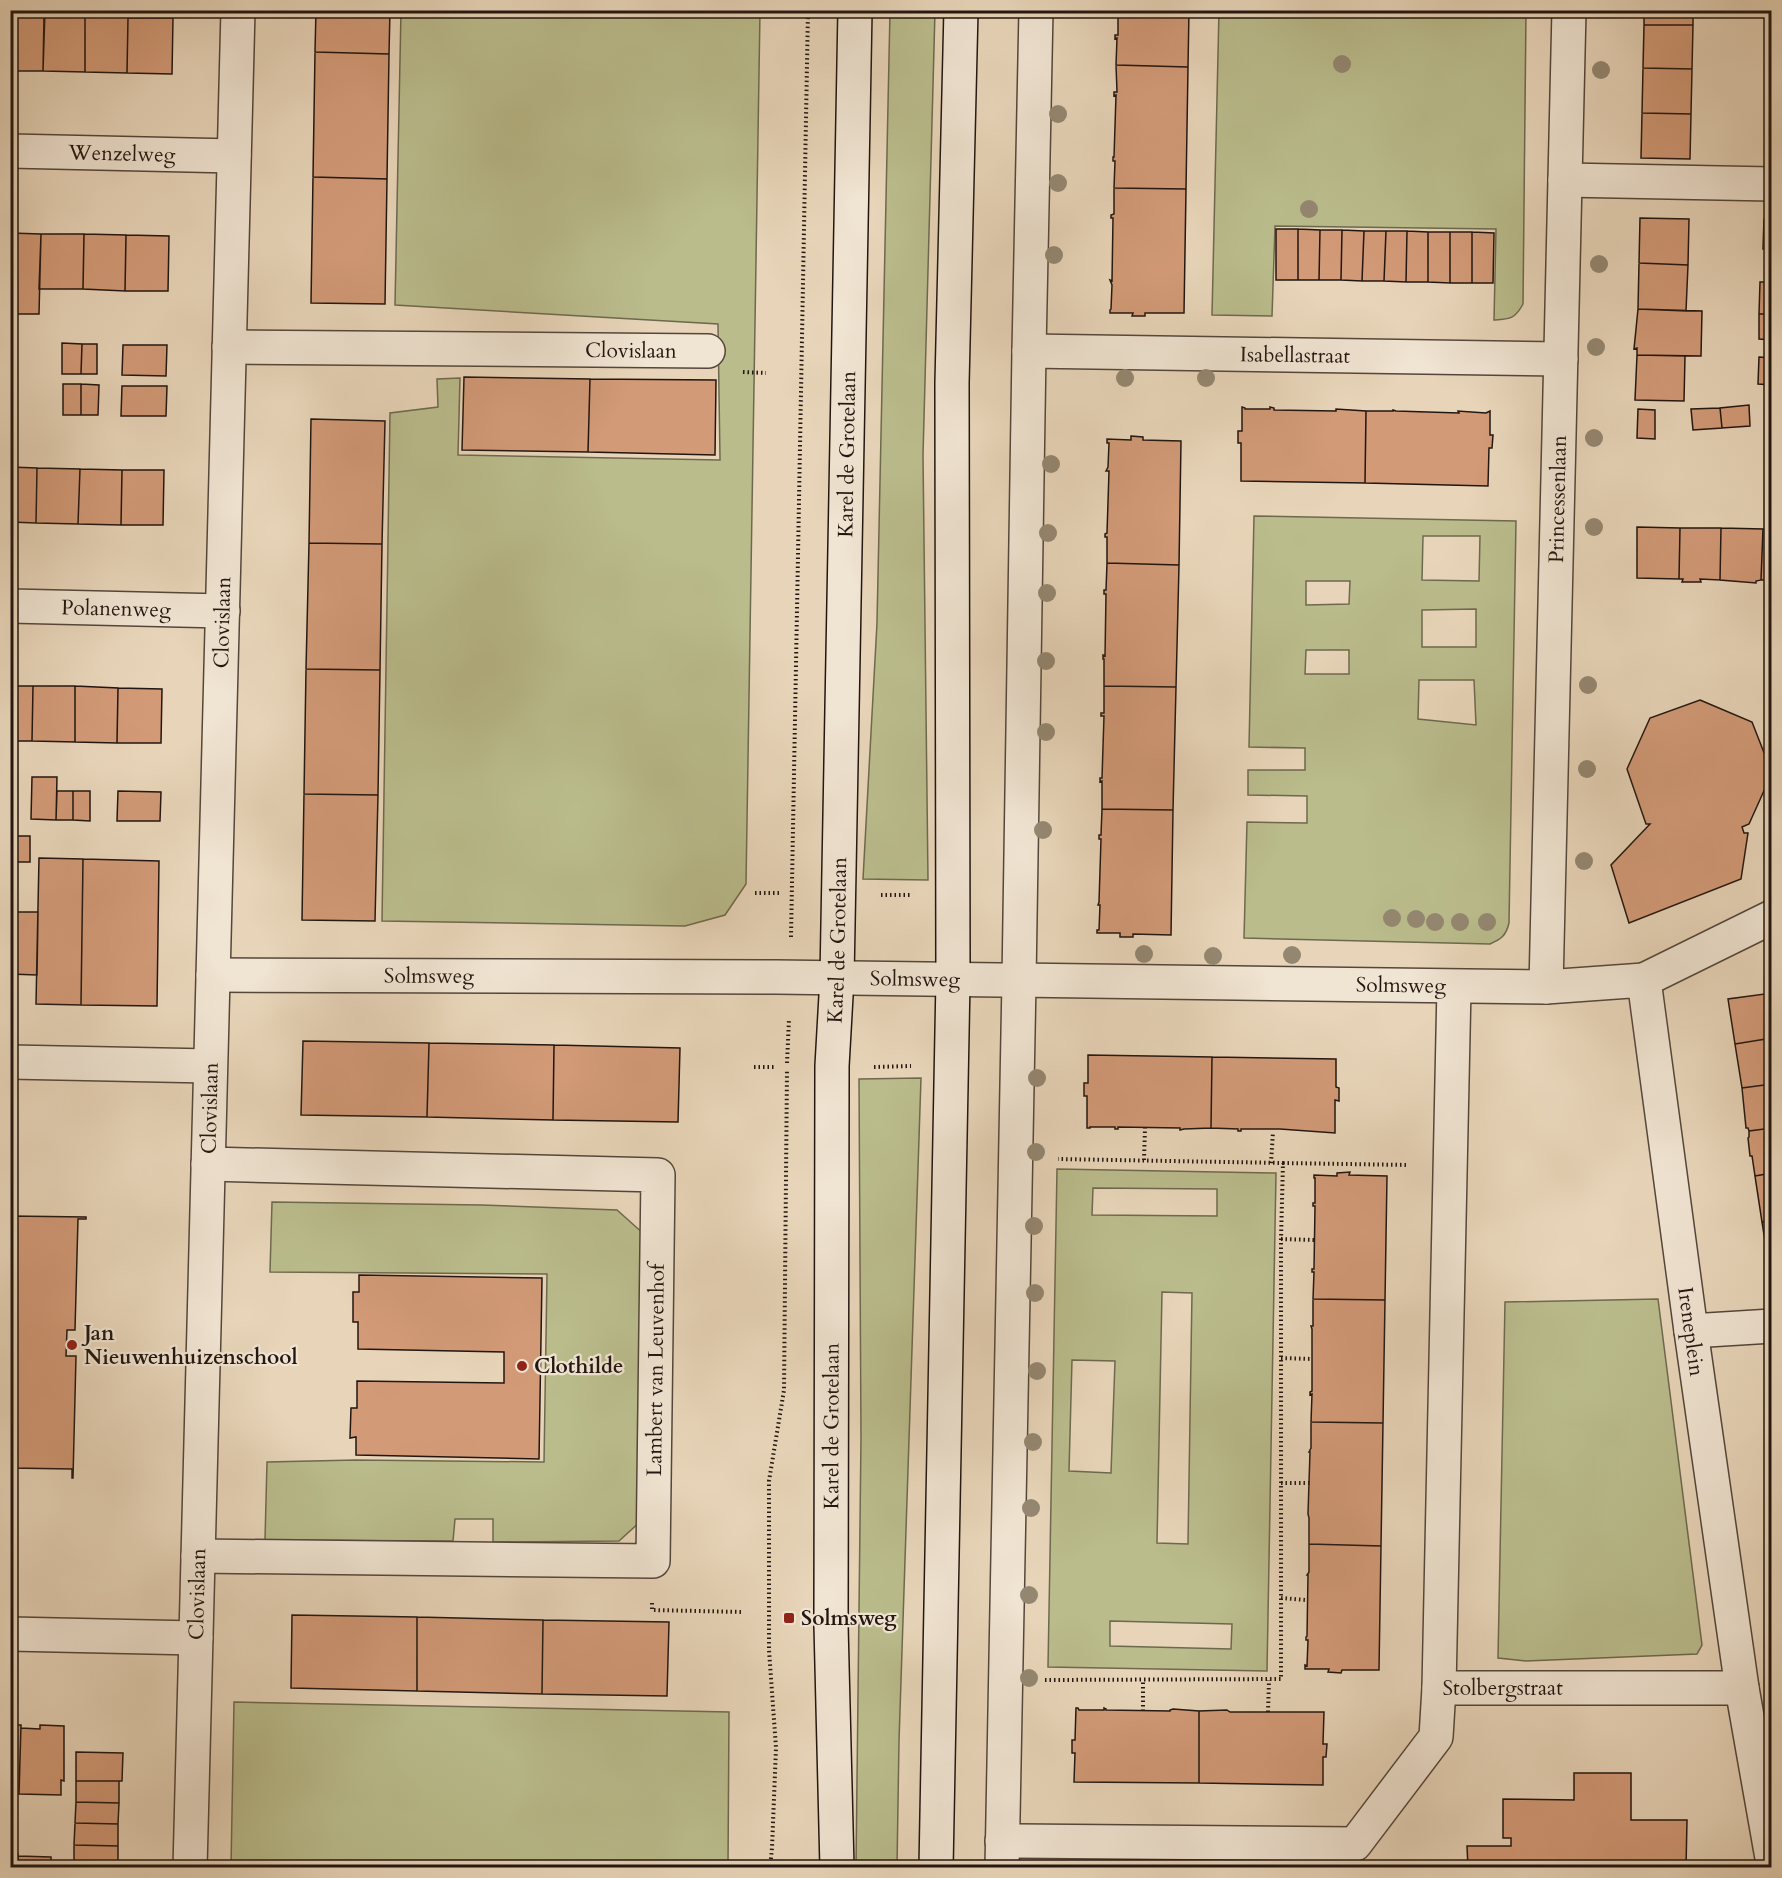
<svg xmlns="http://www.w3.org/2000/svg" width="1782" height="1878" viewBox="0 0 1782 1878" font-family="Cardo,serif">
	<rect width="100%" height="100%" fill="#e8d5b9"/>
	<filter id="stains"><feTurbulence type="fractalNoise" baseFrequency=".00333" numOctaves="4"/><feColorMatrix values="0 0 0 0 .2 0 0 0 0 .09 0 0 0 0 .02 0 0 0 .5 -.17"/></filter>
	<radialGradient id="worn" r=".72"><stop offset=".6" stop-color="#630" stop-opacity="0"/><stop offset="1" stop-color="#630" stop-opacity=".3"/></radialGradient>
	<path fill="#babc8c" stroke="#6e694e" stroke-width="1.5" fill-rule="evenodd" d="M401,11H760L746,884L725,915L685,926L382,921L390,413L438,407L437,379L460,378L458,455L720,460L718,324L395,305Z
		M890,11H935L923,455L928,880L863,879L877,623Z
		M1219,11H1526L1523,304C1515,319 1510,319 1494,320L1496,229L1275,226L1272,316L1212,315Z
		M1254,516L1516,521L1509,923C1506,936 1501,939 1490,944L1244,938L1247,822L1307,823V796L1248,795V770H1305V748L1249,747ZM1423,536H1480L1479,581L1422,580ZM1306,581H1350L1349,604L1306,605ZM1476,609V647H1422V610ZM1306,650H1349V674H1305ZM1419,680H1474L1476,725L1418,719Z
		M921,1078L899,1741L897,1867H856L861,1438L859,1079Z
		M1057,1169L1276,1173L1267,1671L1048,1667ZM1093,1188L1217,1189V1216L1092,1215ZM1162,1292L1192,1293L1188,1544L1157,1543ZM1072,1360L1115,1361L1111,1473L1069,1471ZM1110,1621L1232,1624L1231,1649L1110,1646Z
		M272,1202L481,1205L617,1210L645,1235L642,1520L619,1541L493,1542V1519H455L453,1541L265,1540L267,1462L356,1460L544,1462L547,1274L270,1272Z
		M1658,1299L1702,1645L1697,1654L1526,1661L1498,1658L1505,1302Z
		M234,1702L729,1712L728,1867H231Z"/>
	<path fill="#d29a77" stroke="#221611" stroke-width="1.5" d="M10,10H45L43,71H10Z
		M88,10H130V17L128,18L127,73L85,72V16L88,17Z
		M316,10H390L389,54L315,52Z
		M1118,10H1189L1188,67L1116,65L1117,38L1115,39V35H1118Z
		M1644,10H1693V25H1644Z
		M44,16H85V72L43,71Z
		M128,18H173L172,74L127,73Z
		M1644,25H1693L1692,69L1643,68Z
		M1765,42H1772V70L1765,69Z
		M315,52L389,54L387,179L313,177Z
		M1116,65L1188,67L1186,189L1114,188L1115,161H1113V157H1114L1116,95L1114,96V92H1117Z
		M1643,68L1692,69L1691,114L1642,113Z
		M1765,69L1772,70V100H1765Z
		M1642,113L1691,114L1690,159L1641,158Z
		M1765,130H1772V160H1765Z
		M313,177L387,179L385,304L311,303Z
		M1114,188L1186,189L1184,313H1145V316H1132L1133,313H1110V310L1111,309L1112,285L1110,280L1112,281L1113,218H1111V215L1114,214Z
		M1640,218L1689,219L1688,265L1639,263Z
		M1764,219H1772V249H1763Z
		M1276,229H1298V280H1276Z
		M1298,229L1320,230L1319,280H1298Z
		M1320,230H1342L1341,280H1319Z
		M1342,230L1364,231L1362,281L1341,280Z
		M1364,231H1386L1384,281H1362Z
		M1386,231H1407L1406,282L1384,281Z
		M1407,231L1428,232V282H1406Z
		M1428,232H1450V283L1428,282Z
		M1450,232H1472V283H1450Z
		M1472,232L1494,233L1493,283H1472Z
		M10,233L41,234L39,314H10Z
		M41,234H84L83,289H39Z
		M84,234L126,235L125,291L83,289Z
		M126,235L169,236L168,291H125Z
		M1639,263L1688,265L1686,311L1638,309Z
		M1760,282H1772V314H1759Z
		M1638,309L1702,311L1701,356L1637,355V348L1634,349Z
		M1759,314H1772V340L1759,339Z
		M62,343L82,344L81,374H62Z
		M82,344H97V374H81Z
		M123,345H167L166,376L122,375Z
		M1637,355L1685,356L1684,401L1635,400Z
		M1759,357L1772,358V385L1758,384Z
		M464,377L590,379L588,452L462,450Z
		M590,379L716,380L715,455L588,452Z
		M63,384H81V415H63Z
		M81,384L99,385L98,415H81Z
		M122,386H167L166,416H121Z
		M1749,405L1750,426L1722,428L1720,408Z
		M1242,407L1245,408V409H1270V407L1274,408V410L1336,411V409L1366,411L1365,483L1241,481V443H1238V431H1242Z
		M1720,408L1722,428L1693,430L1691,409Z
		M1638,409L1655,410V439L1637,438Z
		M1393,410L1396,411L1459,413L1458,411L1486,413L1490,411V435H1493L1492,448H1489L1488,486L1365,483L1366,411H1393Z
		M311,419L385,421L382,544L309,543Z
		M1131,436L1143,437V440L1181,441L1179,565L1107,563V537H1105V534L1107,533L1109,471H1106L1108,467L1109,443H1107V439L1131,440Z
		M10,467L37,468L36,523L10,522Z
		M37,468L80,469L78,524L36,523Z
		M80,469L122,470L121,525L78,524Z
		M122,470H164L163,525H121Z
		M1637,527L1680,528L1679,579L1637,578Z
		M1680,528H1721L1720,580L1700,579L1701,582H1682L1683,579H1679Z
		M1721,528L1763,529L1761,580L1756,581V583L1720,580Z
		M1763,529H1772V580H1761Z
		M309,543L382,544L380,670L306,669Z
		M1107,563L1179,565L1176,687L1104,686V659H1103V655L1105,656L1106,594H1104V590H1106Z
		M306,669L380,670L378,795L304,794Z
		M10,686H33L32,741H10Z
		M33,686H75V742L32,741Z
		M75,686L118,688L117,743L75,742Z
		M1104,686L1176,687L1173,810L1102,809V781L1100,782V778H1102L1104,716H1101V713H1104Z
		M118,688L162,689L161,743H117Z
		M1700,700L1752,722L1772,773L1749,824L1742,827L1744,833H1748L1741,879L1629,923L1611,865L1650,824H1646L1627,769L1650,718Z
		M32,777H57L56,820L31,819Z
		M57,791H73V820H56Z
		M73,791H90V821L73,820Z
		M118,791L161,792L160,821H117Z
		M304,794L378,795L375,921L302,920Z
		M1102,809L1173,810L1171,935L1133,934V937H1120V933H1097V930H1099L1100,905H1098L1099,902L1101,839H1099V835H1101Z
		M10,836H30V862H10Z
		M39,858L83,859L81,1005L36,1004Z
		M83,859L159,861L157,1006L81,1005Z
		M10,912H38L37,975L10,974Z
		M1772,993V1038L1735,1044L1728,999Z
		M1772,1038V1084L1742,1088L1735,1044Z
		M303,1041L429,1043L427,1117L301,1115Z
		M429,1043L554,1045L553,1120L427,1117Z
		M554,1045L680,1048L678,1122L553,1120Z
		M1088,1055L1212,1057L1211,1128L1184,1129L1180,1130V1128L1118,1127V1129H1115V1127H1090V1128H1087V1096H1084V1083H1088Z
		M1212,1057L1336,1059V1087L1339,1088V1101L1335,1100V1133L1280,1129H1241V1131H1238V1129L1211,1128Z
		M1772,1084V1128L1749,1131L1748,1128H1746L1742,1088Z
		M1772,1128V1173L1755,1176L1752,1156H1750L1748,1138L1749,1137V1131Z
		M1350,1172L1349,1175L1387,1176L1385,1300L1313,1299L1314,1272H1312V1269H1314L1315,1206H1313V1203H1315V1178H1314V1175L1337,1176V1173Z
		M1772,1173V1220L1762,1222L1755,1176Z
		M10,1216L86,1217V1219H78L75,1330H67L66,1356H76L73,1478H72V1469L10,1468Z
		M1772,1220V1266H1769L1762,1222Z
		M359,1275L542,1278L539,1459L356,1455V1437L350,1438L351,1408H357V1381L504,1383V1352L358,1349V1322H353V1292H359Z
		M1313,1299L1385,1300L1383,1423L1311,1422L1312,1394L1310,1395V1392L1312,1391V1329L1311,1326H1313Z
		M1311,1422L1383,1423L1381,1546L1309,1544V1518L1308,1514L1310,1452H1309L1311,1448Z
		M1309,1544L1381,1546L1379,1670H1342L1341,1673L1328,1672L1329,1669H1305V1665L1307,1666L1308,1640H1306V1637L1307,1636L1308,1575H1307L1309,1572Z
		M292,1615L417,1617V1691L291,1688Z
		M417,1617L543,1620L542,1694L417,1691Z
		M543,1620L669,1622L667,1696L542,1694Z
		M1076,1708H1078L1079,1710H1104V1708L1106,1709V1710L1170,1711V1710L1173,1709L1199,1711V1783L1074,1782L1075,1753H1072V1740H1075Z
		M1227,1710L1230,1712H1324L1323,1744H1327L1326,1757H1323V1785L1199,1783V1711Z
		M10,1725H21L19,1794H10Z
		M21,1725V1728L40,1729V1725L64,1726V1781L61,1780V1795L19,1794Z
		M76,1752L123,1753L122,1781H76Z
		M1574,1773H1631V1820H1687L1686,1868H1468L1467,1846H1511V1838H1503V1799L1574,1800Z
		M76,1781H119V1803L76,1802Z
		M76,1802L119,1803L118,1824L75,1823Z
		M75,1823L118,1824V1846L74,1845Z
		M74,1845L118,1846V1867L74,1866Z
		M10,1854H18V1868H10Z
		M18,1856L51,1857V1868H18Z"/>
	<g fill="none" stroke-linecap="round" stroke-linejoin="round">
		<defs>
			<g id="minor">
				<path id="s1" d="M10,151L234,156"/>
				<path d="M1565,180L1772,184"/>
				<path id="s2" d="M229,347L708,351"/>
				<path id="s3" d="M1029,351L1561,359"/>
				<path id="s4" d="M10,606L223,611"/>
				<path id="s5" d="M213,975L776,977L1546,987L1644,980L1691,1331L1742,1688L1772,1858"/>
				<path d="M1644,980L1772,917"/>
				<path id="s6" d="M1546,987L1569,10"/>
				<path d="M10,1062L210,1066"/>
				<path d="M1691,1331L1772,1326"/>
				<path id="s7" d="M198,1556L653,1561L658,1175L208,1164"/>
				<path d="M10,1634L196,1638"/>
				<path d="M1439,1688L1454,987"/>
				<path id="s8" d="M1002,1841L1355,1844L1436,1737L1439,1688H1742"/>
				<path id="s9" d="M190,1868L238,10"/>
				<path d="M1002,1868L1019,981L1029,351L1036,10"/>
			</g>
			<g id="secondary">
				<path id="s10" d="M837,1868L831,1625L832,1066L837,978L855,10"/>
				<path d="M936,1868L953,980L952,383L961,10"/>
			</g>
		</defs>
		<use href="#minor" stroke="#54463b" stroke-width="36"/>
		<use href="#secondary" stroke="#221611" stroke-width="36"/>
		<path stroke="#221611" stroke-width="4" stroke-dasharray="1.5 3" stroke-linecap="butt" d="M743,372L766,373
			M755,893H780
			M881,895H912
			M791,937L808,10
			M787,1063L789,1019
			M754,1067H776
			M874,1067L911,1066
			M1144,1160L1145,1128
			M1271,1163L1273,1132
			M1283,1163L1408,1165
			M1281,1239L1314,1240
			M1281,1358L1312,1359
			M1281,1483H1310
			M1281,1598L1306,1600
			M652,1603V1610L743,1612
			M1045,1680L1281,1679V1239L1283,1163L1058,1159
			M1143,1711V1680
			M1268,1712L1269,1680
			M770,1868L772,1848L776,1748L769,1650V1481L784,1390L787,1070"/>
		<use href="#minor" stroke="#f0e4d2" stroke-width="33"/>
		<use href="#secondary" stroke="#f0e4d2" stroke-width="33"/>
	</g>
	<g fill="#948771">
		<circle cx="1342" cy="64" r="9"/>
		<circle cx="1601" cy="70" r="9"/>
		<circle cx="1058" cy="114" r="9"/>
		<circle cx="1058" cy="183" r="9"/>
		<circle cx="1309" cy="209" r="9"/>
		<circle cx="1054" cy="255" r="9"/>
		<circle cx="1599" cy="264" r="9"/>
		<circle cx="1596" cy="347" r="9"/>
		<circle cx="1125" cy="378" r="9"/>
		<circle cx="1206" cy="378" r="9"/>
		<circle cx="1594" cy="438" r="9"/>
		<circle cx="1051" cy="464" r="9"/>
		<circle cx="1594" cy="527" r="9"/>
		<circle cx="1048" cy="533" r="9"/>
		<circle cx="1047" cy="593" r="9"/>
		<circle cx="1046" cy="661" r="9"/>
		<circle cx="1588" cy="685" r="9"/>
		<circle cx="1046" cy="732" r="9"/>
		<circle cx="1587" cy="769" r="9"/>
		<circle cx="1043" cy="830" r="9"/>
		<circle cx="1584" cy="861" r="9"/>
		<circle cx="1392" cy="918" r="9"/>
		<circle cx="1416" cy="919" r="9"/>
		<circle cx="1435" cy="922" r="9"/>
		<circle cx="1460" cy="922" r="9"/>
		<circle cx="1487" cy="922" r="9"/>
		<circle cx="1144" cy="954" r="9"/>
		<circle cx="1292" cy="955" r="9"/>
		<circle cx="1213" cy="956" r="9"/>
		<circle cx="1037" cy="1078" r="9"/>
		<circle cx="1036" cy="1152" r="9"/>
		<circle cx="1034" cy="1226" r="9"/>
		<circle cx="1035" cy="1293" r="9"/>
		<circle cx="1037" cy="1371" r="9"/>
		<circle cx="1033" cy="1442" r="9"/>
		<circle cx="1031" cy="1508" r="9"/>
		<circle cx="1029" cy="1595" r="9"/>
		<circle cx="1029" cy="1678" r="9"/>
	</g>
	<g fill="#8f2418" stroke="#f0e4d2" stroke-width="2">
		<circle cx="72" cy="1345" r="6"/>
		<circle cx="522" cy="1366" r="6"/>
		<rect x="783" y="1612" width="12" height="12" rx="3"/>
	</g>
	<g text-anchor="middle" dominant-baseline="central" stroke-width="4.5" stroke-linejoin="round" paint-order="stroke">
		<g font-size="21" fill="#221611" stroke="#f0e4d2">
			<text stroke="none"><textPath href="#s1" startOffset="112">Wenzelweg</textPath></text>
			<text stroke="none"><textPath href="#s2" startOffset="402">Clovislaan</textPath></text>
			<text stroke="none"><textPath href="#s3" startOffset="266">Isabellastraat</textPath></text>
			<text stroke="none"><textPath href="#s10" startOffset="1414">Karel de Grotelaan</textPath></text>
			<text stroke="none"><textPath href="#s6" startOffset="488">Princessenlaan</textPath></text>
			<text stroke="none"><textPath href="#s4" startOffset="106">Polanenweg</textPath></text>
			<text stroke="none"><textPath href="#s9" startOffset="1246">Clovislaan</textPath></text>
			<text stroke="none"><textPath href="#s10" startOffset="928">Karel de Grotelaan</textPath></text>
			<text stroke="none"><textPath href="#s5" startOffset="216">Solmsweg</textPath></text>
			<text stroke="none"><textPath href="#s5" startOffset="702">Solmsweg</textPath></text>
			<text stroke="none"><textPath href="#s5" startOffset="1188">Solmsweg</textPath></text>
			<text stroke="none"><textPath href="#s9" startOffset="760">Clovislaan</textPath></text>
			<text stroke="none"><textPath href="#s5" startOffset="1786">Ireneplein</textPath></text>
			<text stroke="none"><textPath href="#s7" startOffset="646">Lambert van Leuvenhof</textPath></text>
			<text stroke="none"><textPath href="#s10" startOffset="442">Karel de Grotelaan</textPath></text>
			<text stroke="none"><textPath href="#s9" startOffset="274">Clovislaan</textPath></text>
			<text stroke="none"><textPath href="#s8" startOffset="600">Stolbergstraat</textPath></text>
		</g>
		<g font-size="21" font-weight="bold" fill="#221611" stroke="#f0e4d2" text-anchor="start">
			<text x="84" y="1333">Jan<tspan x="84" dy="24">Nieuwenhuizenschool</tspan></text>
			<text x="534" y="1366">Clothilde</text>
			<text x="801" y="1618">Solmsweg</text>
		</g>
	</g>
	<rect width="1782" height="1878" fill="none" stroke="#e8d5b9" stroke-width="36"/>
	<rect x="12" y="12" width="1758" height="1854" fill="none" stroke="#221611" stroke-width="3"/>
	<rect x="18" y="18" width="1746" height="1842" fill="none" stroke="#221611" stroke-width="1.5"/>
	<rect width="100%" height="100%" filter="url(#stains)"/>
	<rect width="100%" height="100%" fill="url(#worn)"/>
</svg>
